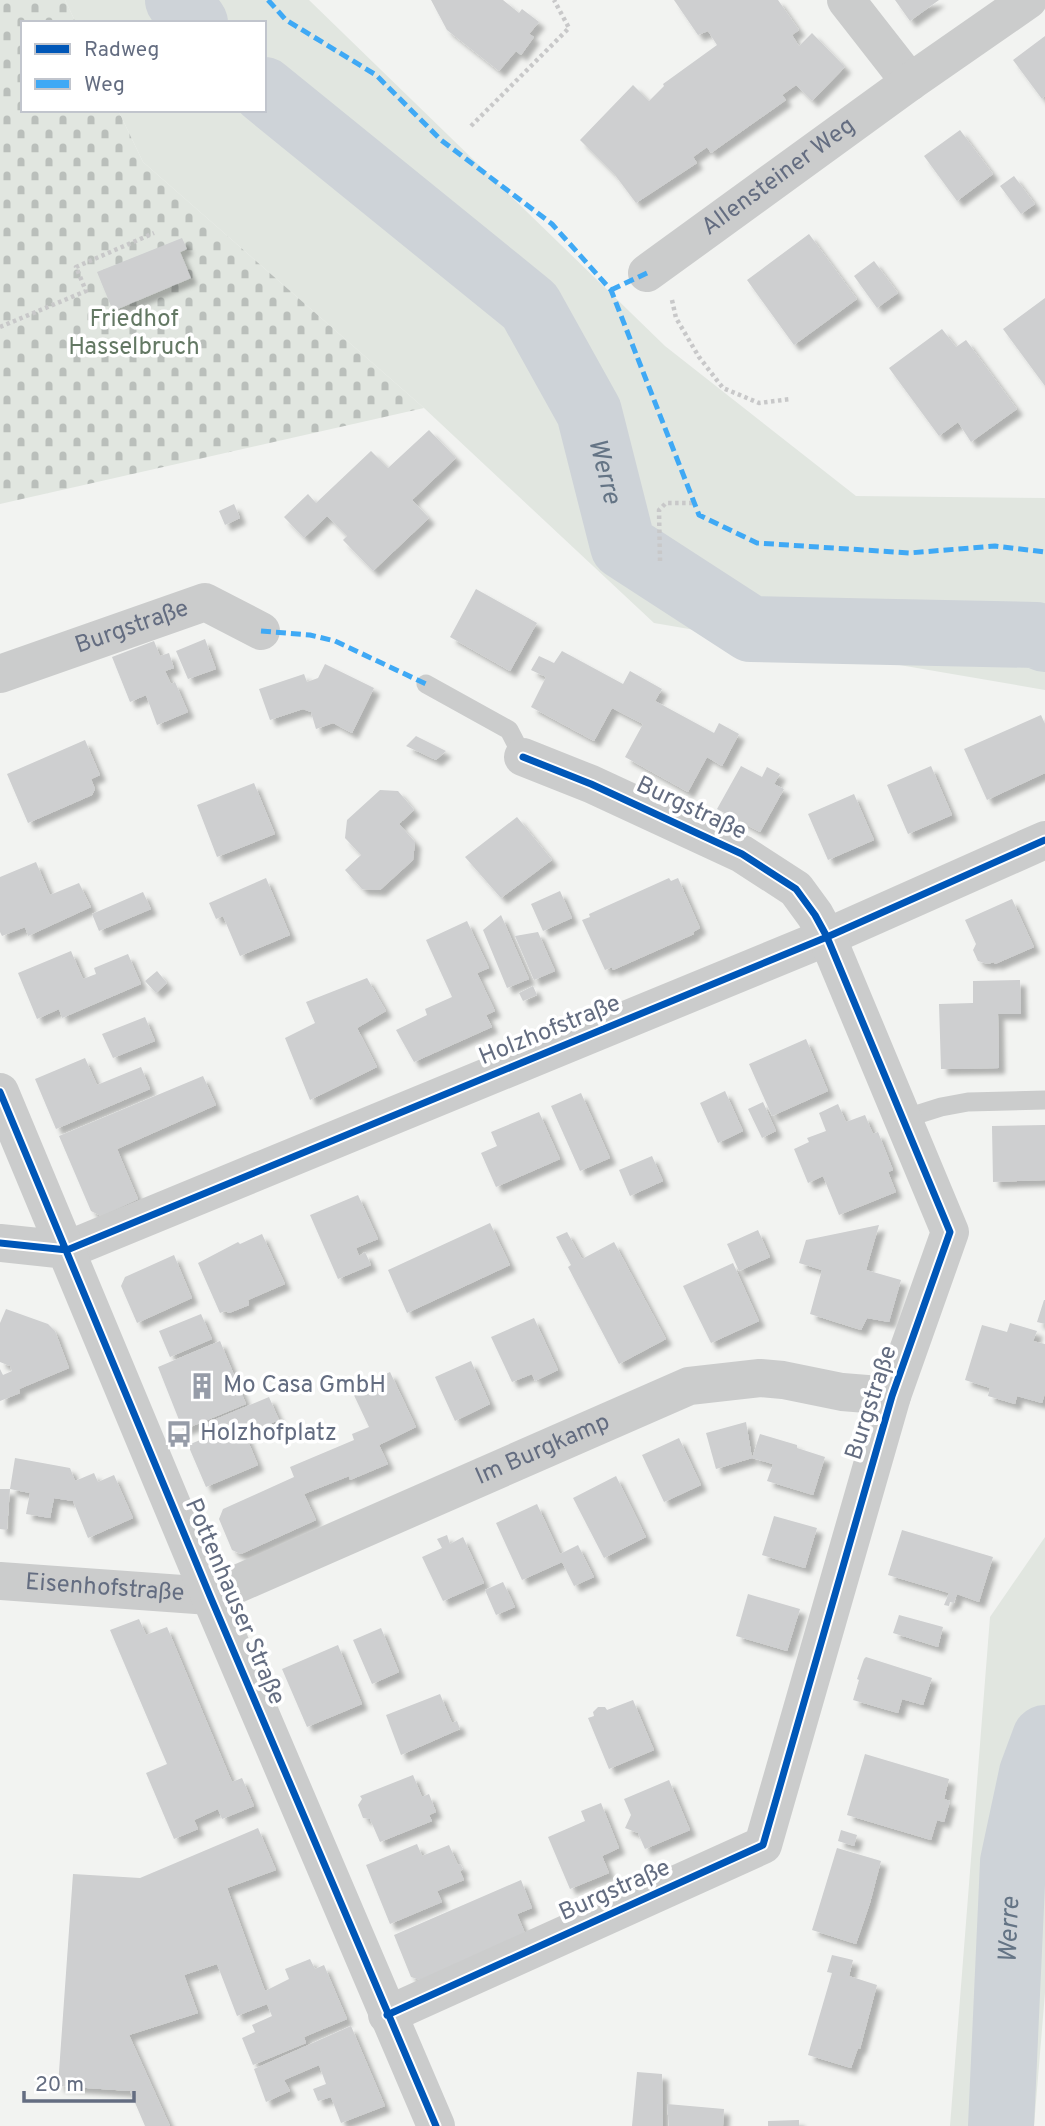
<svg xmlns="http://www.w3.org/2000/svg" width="1045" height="2126" viewBox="0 0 1045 2126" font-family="Overpass,sans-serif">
	<defs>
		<pattern id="cemetery-stones" width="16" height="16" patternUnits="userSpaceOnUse" patternTransform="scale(1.75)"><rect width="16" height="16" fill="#e1e6e0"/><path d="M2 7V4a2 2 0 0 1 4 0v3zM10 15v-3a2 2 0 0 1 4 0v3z" fill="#babfbb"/></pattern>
		<filter id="shadow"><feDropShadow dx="6" dy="6" stdDeviation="2" flood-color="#0004"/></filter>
	</defs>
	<rect width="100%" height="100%" fill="#f2f3f1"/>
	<path fill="#e1e6e0" d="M65,0H309L665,346L856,496L1045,498V690L654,623L424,408L143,162L118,110H264V23H76Z
		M1045,1537V1993L1034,2126H950L990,1617Z"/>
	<path fill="url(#cemetery-stones)" d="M0,0H65L76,23H23V110H118L143,162L424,408L0,504Z"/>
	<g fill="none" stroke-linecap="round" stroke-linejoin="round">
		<path stroke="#ced3d8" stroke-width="10" d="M1032,1773L1045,1781"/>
		<g stroke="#ced3d8" stroke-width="66">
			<path d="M178,0L195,23"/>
			<path id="s1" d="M264,90L530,306L589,412L623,546L751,629L1036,635L1045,639"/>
			<path id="s2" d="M1001,2126L1013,1862L1032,1773L1045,1738"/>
		</g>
	</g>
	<path fill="#cecfd0" filter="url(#shadow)" d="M431,0H503L519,13L522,9L539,22L529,34L534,37L521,55L516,51L499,71L447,30Z
		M674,0H778L799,30L792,35L799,46L812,33L845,67L812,101L796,85L782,95L786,100L711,153L707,147L693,157L697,163L636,203L615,175L580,140L633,85L649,101L664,86L663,84L717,45L708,31L698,35Z
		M895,0H939L910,21Z
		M1045,36V96L1042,99L1013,60Z
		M960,130L993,174L957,201L924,156Z
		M1014,176L1035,204L1021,214L1000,186Z
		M809,234L857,299L794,345L747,280Z
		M182,238L187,249L180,252L191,278L113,311L97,272Z
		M874,261L898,293L877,308L854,276Z
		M1045,298V386L1003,329Z
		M942,329L956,347L966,340L1017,409L971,442L958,422L939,436L889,368Z
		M429,430L456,458L412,500L429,518L373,571L343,540L347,536L327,516L304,538L284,517L308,494L316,503L371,451L388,468Z
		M234,504L240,518L225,525L219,511Z
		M476,589L537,623L510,671L450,637Z
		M205,639L216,669L188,679L176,651Z
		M154,641L160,656L169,653L174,668L165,671L171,684L175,682L188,712L157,725L146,695L130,702L112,657Z
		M562,651L623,684L630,671L662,689L655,701L714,733L719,723L739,734L722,766L707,757L688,792L625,757L643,724L612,708L594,741L531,707L546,677L531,670L539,656L554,663Z
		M325,664L374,688L352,733L333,723L316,729L311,712L303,709L270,720L259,689L304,674L307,682L318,678Z
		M1041,715L1045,724V773L987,800L964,749Z
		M416,736L446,751L436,760L406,746Z
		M85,740L100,775L91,779L95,789L92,795L28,823L7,774Z
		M741,766L762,777L767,767L780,774L774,784L784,789L760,832L717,809Z
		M931,766L952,815L908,834L887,785Z
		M254,783L275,834L217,857L197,805Z
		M380,790L398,791L414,810L399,824L415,842L413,860L380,890L362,889L345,870L361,855L345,838L347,820Z
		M854,794L874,840L828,860L808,814Z
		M517,817L552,860L501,898L465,857Z
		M36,862L50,895L79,883L91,907L28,936L25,927L2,936L0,932V877Z
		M266,878L290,935L240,956L223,916L216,919L209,903Z
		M669,878L671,881L678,878L700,928L693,932L694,934L613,970L612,967L605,970L582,920L590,917L589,914Z
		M560,891L572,918L543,931L531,904Z
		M143,892L151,909L99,931L92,914Z
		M1012,899L1034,947L995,964L994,962L988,964L978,961L973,950L976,944L965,920Z
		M501,915L529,979L507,988L483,930Z
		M467,921L489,968L477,973L495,1011L486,1015L492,1027L414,1062L396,1030L427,1015L425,1009L452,997L426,940Z
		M538,932L555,971L534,980L515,936Z
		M71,951L83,979L96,974L94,968L128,954L141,984L62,1018L59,1009L37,1019L18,973Z
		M157,971L167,983L156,993L145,981Z
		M367,978L386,1011L357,1028L377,1067L310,1100L285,1038L315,1023L306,1002Z
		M1020,980L1021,1014H998L999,1068L941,1069L939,1004L973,1003V981Z
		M533,986L537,995L523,1001L519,993Z
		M145,1017L155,1041L113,1058L102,1034Z
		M806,1039L828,1091L772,1116L749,1064Z
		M85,1058L97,1085L141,1067L150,1089L56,1129L35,1079Z
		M203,1076L216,1105L117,1149L138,1199L101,1216L91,1211L59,1136Z
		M725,1091L743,1131L718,1143L700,1103Z
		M581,1093L610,1158L580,1171L551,1106Z
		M763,1102L776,1131L762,1138L748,1109Z
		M838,1104L846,1122L865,1115L873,1134L878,1132L893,1170L888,1172L896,1192L839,1215L823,1176L808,1183L794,1149L809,1142L807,1138L826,1131L819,1113Z
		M539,1112L560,1159L496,1187L481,1153L497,1146L491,1132Z
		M1045,1125V1180L993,1182L992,1126Z
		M652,1156L663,1181L630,1196L619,1170Z
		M358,1195L378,1239L356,1248L359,1256L365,1252L371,1265L338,1279L310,1215Z
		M490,1223L510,1265L407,1313L388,1270Z
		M879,1225L866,1270L901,1280L889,1322L867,1318L861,1330L810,1314L822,1270L799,1263L806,1240Z
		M758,1230L770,1257L739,1271L727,1244Z
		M567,1232L582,1259L614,1242L666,1339L619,1364L568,1267L571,1265L556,1237Z
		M262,1234L285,1284L248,1300L249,1305L229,1313L225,1311L220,1313L198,1263L238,1242L240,1244Z
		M174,1255L192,1298L137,1323L121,1286L125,1277Z
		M733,1263L759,1321L711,1343L683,1286Z
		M1044,1300H1045V1324L1037,1322Z
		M6,1309L48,1324L55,1331L69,1368L19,1389L20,1393L0,1401V1369L3,1375L12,1371L10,1366L0,1362V1323Z
		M201,1314L212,1339L170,1357L159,1331Z
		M534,1318L558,1370L535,1381L532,1374L512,1382L491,1337Z
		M1010,1323L1037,1331L1033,1341L1045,1344V1393L1042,1403L1017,1396L1015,1404L988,1396L990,1388L965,1380L982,1325L1007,1332Z
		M220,1341L246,1404L183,1430L158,1367Z
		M471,1361L490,1404L455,1421L435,1377Z
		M390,1372L416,1427L379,1445L388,1464L350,1480L349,1476L304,1494L316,1520L241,1554L232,1550L219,1519L223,1509L294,1477L290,1467L354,1440L352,1434L369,1427L352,1391Z
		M269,1397L279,1420L245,1434L258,1465L206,1487L188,1445L210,1436L204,1424Z
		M746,1422L752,1458L716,1469L706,1433Z
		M760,1434L797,1445V1448L825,1457L813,1495L767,1481L773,1464L752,1458Z
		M679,1438L701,1485L664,1502L642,1455Z
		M15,1458L70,1468L75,1481L94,1473L98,1482L114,1475L133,1518L88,1538L73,1501L54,1498L50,1518L26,1514L30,1493L10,1489Z
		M616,1476L646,1537L604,1558L573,1498Z
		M0,1489H10L7,1530L0,1529Z
		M537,1504L560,1554L578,1545L594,1577L574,1586L562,1562L522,1580L496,1523Z
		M774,1516L817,1528L805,1568L762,1555Z
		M902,1530L993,1557L979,1602L957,1594L954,1603L950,1602L949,1606L944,1605L949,1593L888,1575Z
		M447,1535L450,1544L463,1537L484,1583L443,1601L422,1557L442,1548L437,1539Z
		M503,1582L515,1607L496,1615L485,1590Z
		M748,1594L800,1609L787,1651L736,1636Z
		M899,1615L943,1627L938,1647L893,1633Z
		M139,1619L146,1635L167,1627L232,1782L242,1778L254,1806L222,1819L218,1809L194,1820L198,1829L174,1839L146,1773L167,1764L110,1630Z
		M381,1628L399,1672L372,1684L353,1640Z
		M338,1645L362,1704L307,1727L282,1669Z
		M866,1657L932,1678L923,1705L902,1699L898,1713L853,1700L859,1680L857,1679L864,1659Z
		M440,1694L452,1723L457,1721L460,1729L401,1755L386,1715Z
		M633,1700L654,1750L609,1769L588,1718L594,1716L593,1712L598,1707H605L607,1710Z
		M865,1754L949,1779L944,1799L950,1801L944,1822L937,1820L931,1840L847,1815Z
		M413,1775L422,1797L429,1794L436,1812L429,1815L432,1821L380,1842L370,1819L363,1818L358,1805L362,1799L360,1796Z
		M669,1780L690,1830L645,1849L638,1833L625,1828L631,1815L624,1799Z
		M601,1803L619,1848L602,1856L609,1873L570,1889L548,1837L585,1821L581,1811Z
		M258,1828L276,1870L227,1888L265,1991L289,1979L285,1969L310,1959L315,1969L324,1965L347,2019L304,2037L306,2043L253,2065L242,2038L255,2032L252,2025L272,2016L267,2004L237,2016L217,1964L184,1975L198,2013L129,2035L170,2126H145L130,2091L58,2086L73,1874L140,1878Z
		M841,1830L857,1835L854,1846L838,1841Z
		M417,1844L422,1856L449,1845L458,1865L460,1864L463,1869L460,1871L464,1880L437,1891L442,1902L390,1924L366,1865Z
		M837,1848L881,1861L870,1903L856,1944L812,1930Z
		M521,1880L532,1908L517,1914L527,1938L424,1981L411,1977L394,1935Z
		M832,1955L853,1960L849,1976L877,1985L860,2049L858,2048L851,2068L808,2055L832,1973L827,1972Z
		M351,2026L385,2106L341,2123L331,2097L318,2101L313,2089L326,2084L319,2065L284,2080L290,2091L266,2102L254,2069Z
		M637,2072L662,2074L663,2126H632Z
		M667,2104L724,2109L723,2126H669Z
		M799,2120V2126H768V2121Z"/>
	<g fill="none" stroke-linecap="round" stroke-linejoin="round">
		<path stroke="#c8c8c9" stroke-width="4.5" stroke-dasharray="3.5 3.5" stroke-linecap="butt" d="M471,126L569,28L554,0
			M672,300L676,318L699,357L723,388L759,403L791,399
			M0,327L86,291L76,267L154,233
			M660,561L659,510L666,503H694"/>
		<path stroke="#cbcccc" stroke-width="19" d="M426,684L509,730L523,757
			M903,1119L941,1107L968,1102L1045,1100"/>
		<g stroke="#cbcccc" stroke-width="38">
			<path d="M846,0L910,82"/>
			<path id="s3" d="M647,273L910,82L1028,0"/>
			<path id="s4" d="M0,674L205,602L261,631"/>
			<path d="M67,1250L827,937L1045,840"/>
			<path id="s5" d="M0,1581L210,1596L689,1386L760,1378L783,1380L842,1392L892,1396"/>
			<path d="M387,2015L763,1845L892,1396L950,1232L827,937L815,915L796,889L742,854L591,784L523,757"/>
		</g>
		<path stroke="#cbcccc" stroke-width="38" d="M0,1092L210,1596L436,2126
			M0,1243L67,1250"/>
		<path stroke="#3fa9f5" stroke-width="5" stroke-dasharray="10 5" stroke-linecap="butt" d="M268,0L286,20L376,75L441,140L552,224L611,290L699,515L757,543L909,553L995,546L1045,552
			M611,290L647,273
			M261,631L310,635L335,641L426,684"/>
		<defs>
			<path id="cycleway" d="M0,1092L210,1596L436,2126
				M0,1243L67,1250L827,937L1045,840
				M387,2015L763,1845L892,1396L950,1232L827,937L815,915L796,889L742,854L591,784L523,757"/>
		</defs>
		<use href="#cycleway" stroke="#fff" stroke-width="11"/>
		<use href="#cycleway" stroke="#0057b8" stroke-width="7"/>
	</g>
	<defs>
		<symbol id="building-bare" viewBox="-9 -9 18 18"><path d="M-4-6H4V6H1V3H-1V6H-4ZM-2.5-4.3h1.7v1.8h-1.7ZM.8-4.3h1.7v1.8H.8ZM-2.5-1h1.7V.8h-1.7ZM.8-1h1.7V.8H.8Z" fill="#969ca8" stroke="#fff" stroke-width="2.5" paint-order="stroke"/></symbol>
		<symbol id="bus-bare" viewBox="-9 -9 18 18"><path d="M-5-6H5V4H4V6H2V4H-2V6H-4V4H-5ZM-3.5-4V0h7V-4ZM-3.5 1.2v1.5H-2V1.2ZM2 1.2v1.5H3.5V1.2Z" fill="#969ca8" stroke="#fff" stroke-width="2.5" paint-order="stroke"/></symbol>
	</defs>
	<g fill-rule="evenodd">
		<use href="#building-bare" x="183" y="1367" width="38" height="38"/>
		<use href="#bus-bare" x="160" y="1415" width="38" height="38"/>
	</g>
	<g text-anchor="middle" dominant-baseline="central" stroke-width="7" stroke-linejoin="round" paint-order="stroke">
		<g font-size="24" fill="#646d81" stroke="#fff">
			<text stroke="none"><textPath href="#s3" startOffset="163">Allensteiner Weg</textPath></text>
			<text stroke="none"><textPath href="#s4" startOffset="140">Burgstraße</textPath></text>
			<text transform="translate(691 809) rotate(25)">Burgstraße</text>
			<text transform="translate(550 1031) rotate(-22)">Holzhofstraße</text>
			<text transform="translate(872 1403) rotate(-72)">Burgstraße</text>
			<text stroke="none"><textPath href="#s5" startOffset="574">Im Burgkamp</textPath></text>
			<text stroke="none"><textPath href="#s5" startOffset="105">Eisenhofstraße</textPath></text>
			<text transform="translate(234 1602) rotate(67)">Pottenhauser Straße</text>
			<text transform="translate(615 1891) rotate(-24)">Burgstraße</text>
		</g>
		<g font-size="24" fill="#637863" stroke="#fff">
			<text x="134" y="320">Friedhof<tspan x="134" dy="28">Hasselbruch</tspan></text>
		</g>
		<g font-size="24" fill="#646d81" stroke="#fff" text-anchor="start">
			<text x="223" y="1386">Mo Casa GmbH</text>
			<text x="200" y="1434">Holzhofplatz</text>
		</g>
		<g font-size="26" font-style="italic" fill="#647485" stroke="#fff">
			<text stroke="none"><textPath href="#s1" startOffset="525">Werre</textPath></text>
			<text stroke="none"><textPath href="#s2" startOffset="196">Werre</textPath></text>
		</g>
	</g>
	<rect x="21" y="21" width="245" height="91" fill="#ffffff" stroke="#c1c5cd" stroke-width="2"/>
	<rect x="35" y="44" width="35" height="10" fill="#0057b8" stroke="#c1c5cd" stroke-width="2"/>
	<text x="84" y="56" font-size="21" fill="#646d81">Radweg</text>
	<rect x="35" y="79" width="35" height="10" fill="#3fa9f5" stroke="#c1c5cd" stroke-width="2"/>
	<text x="84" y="91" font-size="21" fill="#646d81">Weg</text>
	<path d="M24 2091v10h110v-10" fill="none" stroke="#646d81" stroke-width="3.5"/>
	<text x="35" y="2091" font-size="21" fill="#646d81" stroke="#ffffff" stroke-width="5" paint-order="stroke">20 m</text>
</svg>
